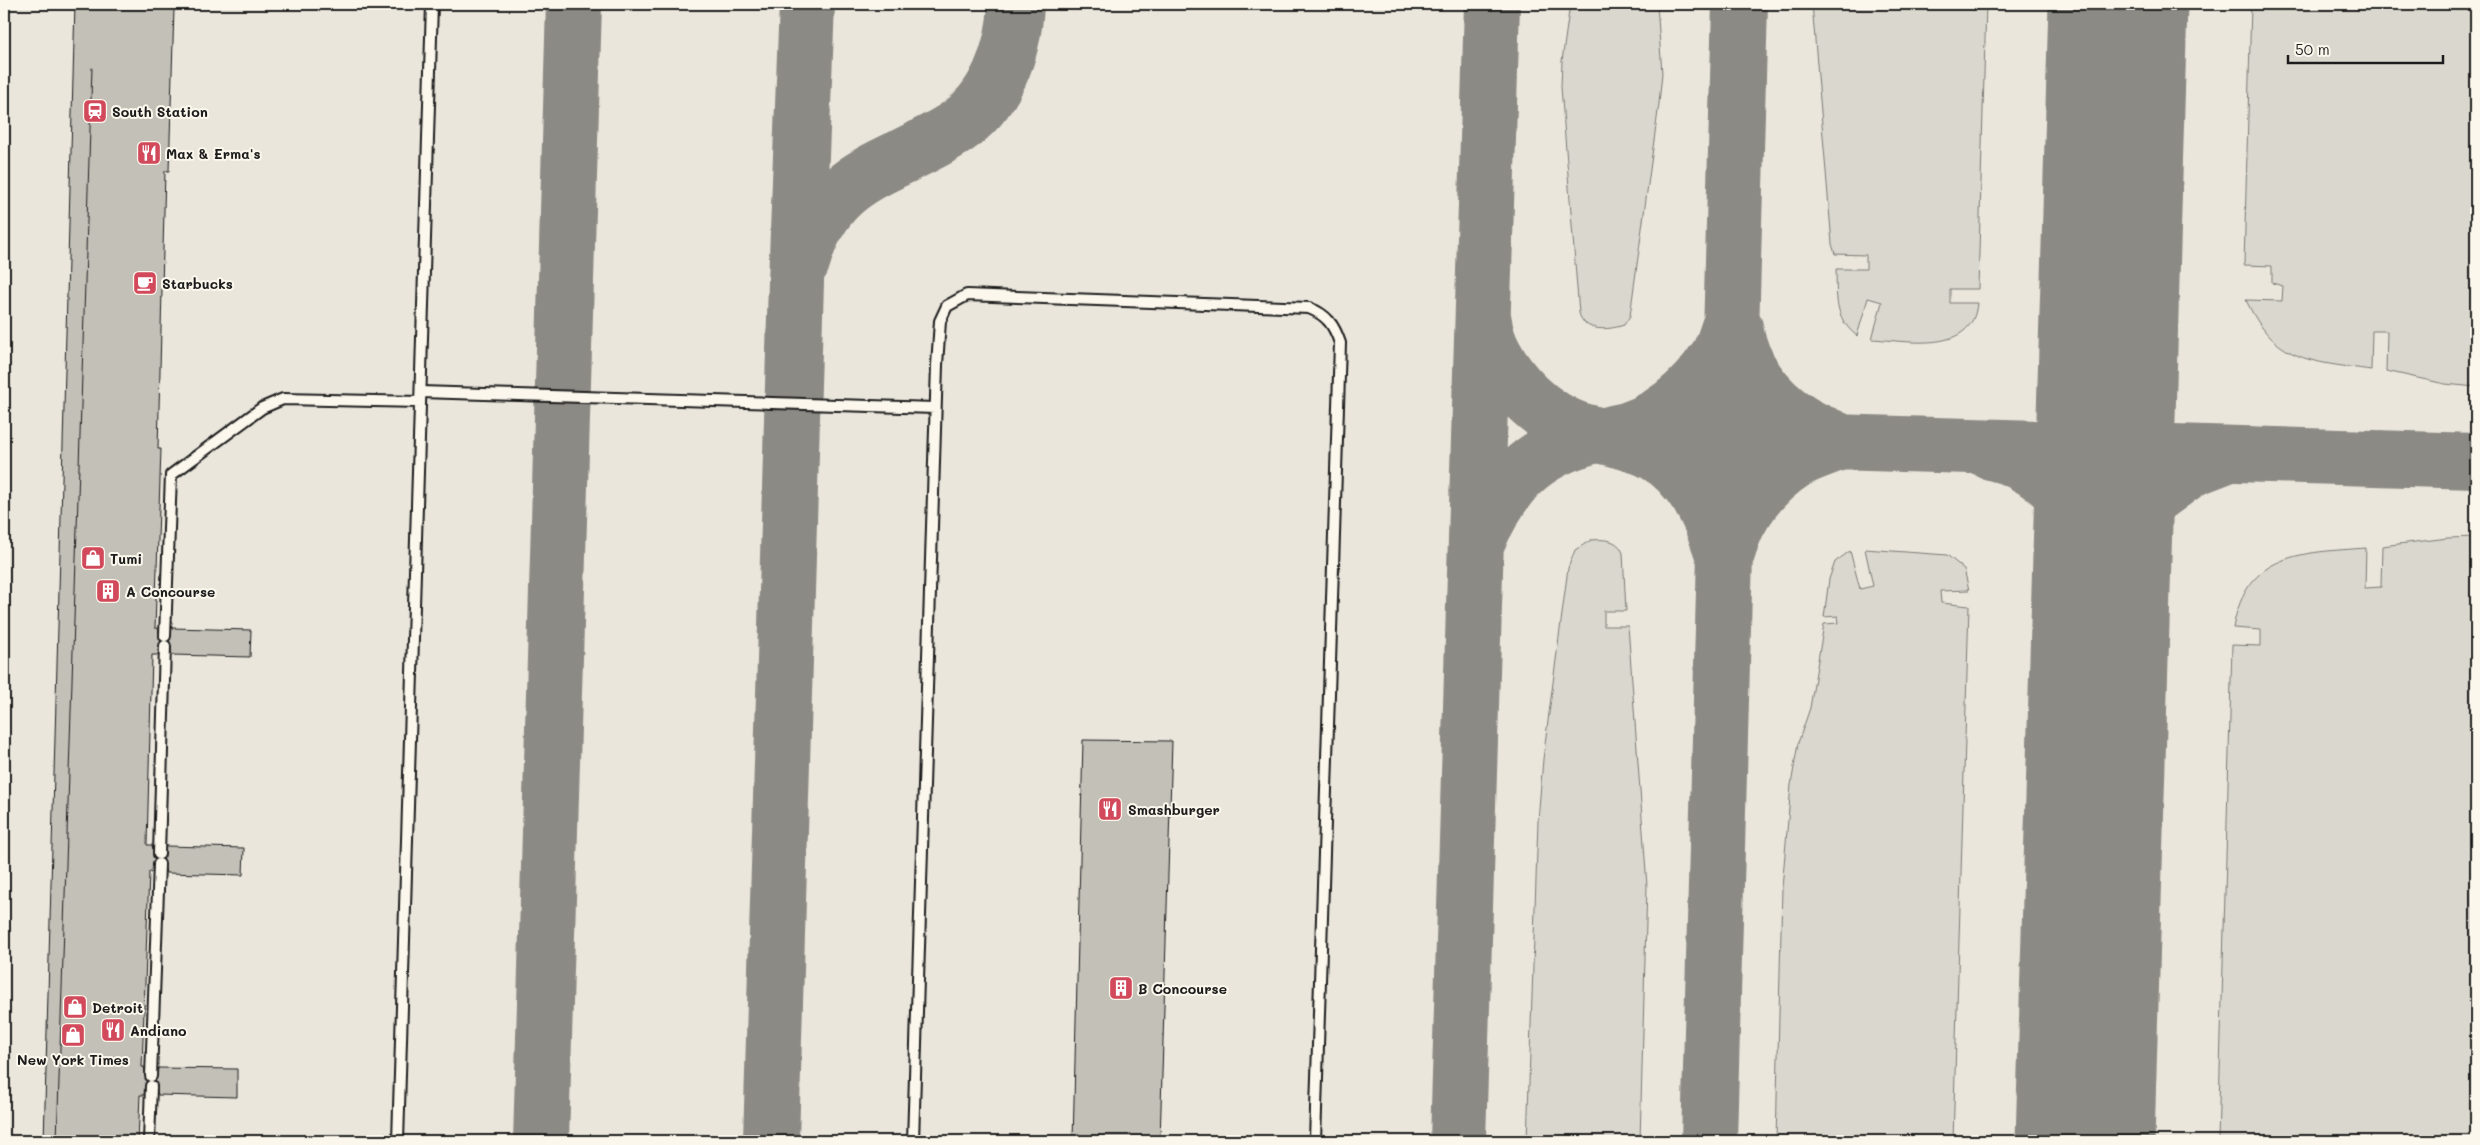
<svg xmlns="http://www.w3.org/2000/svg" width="2480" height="1145" viewBox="0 0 2480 1145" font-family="Mali,sans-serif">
	<rect width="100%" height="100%" fill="#fbf7ec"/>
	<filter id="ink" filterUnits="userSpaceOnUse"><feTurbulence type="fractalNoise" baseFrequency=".02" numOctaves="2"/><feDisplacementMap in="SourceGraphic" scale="10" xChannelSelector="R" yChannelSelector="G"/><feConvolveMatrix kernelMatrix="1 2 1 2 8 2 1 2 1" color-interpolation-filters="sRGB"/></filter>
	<g filter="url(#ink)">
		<path fill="#eae6dc" d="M4,4H2476V1141H4Z"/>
		<path fill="#dad7ce" stroke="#7b7a75" d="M1570,4H1657L1662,73L1659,104L1630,316L1624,325C1609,330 1584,333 1579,313L1561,87L1562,61Z
			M1812,4H1986L1978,289H1950V303H1977C1973,355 1908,341 1872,339L1882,302L1868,298L1857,336C1833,317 1837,296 1836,269H1866V255L1835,254L1832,244Z
			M2251,4H2476V387L2445,384L2386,371L2387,331H2372L2371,370C2309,361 2275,362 2246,300L2282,301L2283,286L2272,283V266L2244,265Z
			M2476,537V1141H2218L2232,645L2261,646V630L2233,628C2247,551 2302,553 2366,548L2365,588L2381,587L2382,546L2448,538Z
			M1591,540C1604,539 1618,539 1623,553L1626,611H1604V626H1628L1647,886L1640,1141H1527L1538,821L1543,759L1568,568L1575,550Z
			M1865,549L1947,555L1964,569L1969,590L1940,591L1941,603L1969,606L1953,1141H1776L1782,888L1791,785L1798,743L1810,708L1824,624L1839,623L1838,616L1824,617L1829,579L1835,562L1850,551L1860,589L1873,586Z"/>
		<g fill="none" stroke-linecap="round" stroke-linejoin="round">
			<path stroke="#8c8a84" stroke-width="56" d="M802,262C828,171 886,172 954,129C996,102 1014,51 1016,4
				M1484,321C1488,364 1535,415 1576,429C1601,437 1632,440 1655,453C1692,474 1710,514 1722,551
				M1613,433C1656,426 1694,393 1717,357C1723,348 1726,335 1730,325
				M1991,452C2031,461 2065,488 2084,526C2097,552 2097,591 2100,621
				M1476,544C1503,484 1530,450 1597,435L2476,461
				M1728,551C1736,515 1764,481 1795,461C1809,453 1826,448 1841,442C1828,435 1812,430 1799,421C1766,400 1741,366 1735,327
				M2102,605L2123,536L2153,497L2191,469L2227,455
				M541,1141L574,4
				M771,1141L796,282L807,4
				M1458,1141L1492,4
				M1709,1141L1740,4"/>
			<path stroke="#8c8a84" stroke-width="139" d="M2085,1141L2118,4"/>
		</g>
		<path fill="#c3c0b8" stroke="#1c1c1c" d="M75,4H172V8L174,9L169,171H165L158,449H161L155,628H158L161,641L158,655H152L147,845H152L155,859L152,872H149L142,1067H144L147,1081L144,1095H140L138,1141H44Z
			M172,628L251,630L250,657L172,655L169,641Z
			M1083,740L1172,741L1160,1141H1073Z
			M166,846L244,848L243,875L166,873L163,859Z
			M158,1068L237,1069V1097L158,1095L155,1081Z"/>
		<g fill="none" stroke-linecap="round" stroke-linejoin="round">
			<defs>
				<path id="service" d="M421,392L935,408
					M165,636L171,475L262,408L283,399L420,402
					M159,854L165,646
					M151,1076L159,864
					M149,1141L151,1086
					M398,1141L432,4
					M913,1141L937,365L940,321L947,306L967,295L1309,308C1327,315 1334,325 1340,343L1315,1141"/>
			</defs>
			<use href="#service" stroke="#1c1c1c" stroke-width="14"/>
			<use href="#service" stroke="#fbf7ec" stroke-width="10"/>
			<path stroke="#1c1c1c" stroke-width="1" d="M57,1141L92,68"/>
		</g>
	</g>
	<defs>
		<symbol id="station-square" viewBox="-11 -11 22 22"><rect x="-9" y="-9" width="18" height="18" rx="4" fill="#d1495b" stroke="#fbf7ec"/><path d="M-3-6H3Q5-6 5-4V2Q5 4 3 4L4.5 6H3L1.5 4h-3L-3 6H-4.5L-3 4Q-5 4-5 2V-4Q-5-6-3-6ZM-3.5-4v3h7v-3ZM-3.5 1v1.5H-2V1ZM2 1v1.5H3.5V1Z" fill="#fff"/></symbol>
		<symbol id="restaurant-square" viewBox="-11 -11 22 22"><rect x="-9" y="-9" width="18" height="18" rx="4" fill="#d1495b" stroke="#fbf7ec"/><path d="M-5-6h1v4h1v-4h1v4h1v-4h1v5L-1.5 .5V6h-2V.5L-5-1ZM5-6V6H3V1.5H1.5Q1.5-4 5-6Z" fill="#fff"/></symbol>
		<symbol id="cafe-square" viewBox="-11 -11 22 22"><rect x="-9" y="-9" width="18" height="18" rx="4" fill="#d1495b" stroke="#fbf7ec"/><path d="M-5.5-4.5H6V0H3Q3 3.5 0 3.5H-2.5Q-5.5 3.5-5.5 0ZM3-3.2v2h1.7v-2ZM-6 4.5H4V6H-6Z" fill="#fff"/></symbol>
		<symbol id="shop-square" viewBox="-11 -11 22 22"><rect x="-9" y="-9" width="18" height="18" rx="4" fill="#d1495b" stroke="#fbf7ec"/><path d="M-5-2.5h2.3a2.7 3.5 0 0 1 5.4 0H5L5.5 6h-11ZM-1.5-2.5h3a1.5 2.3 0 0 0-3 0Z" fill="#fff"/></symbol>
		<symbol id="building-square" viewBox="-11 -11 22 22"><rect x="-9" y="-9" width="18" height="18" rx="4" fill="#d1495b" stroke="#fbf7ec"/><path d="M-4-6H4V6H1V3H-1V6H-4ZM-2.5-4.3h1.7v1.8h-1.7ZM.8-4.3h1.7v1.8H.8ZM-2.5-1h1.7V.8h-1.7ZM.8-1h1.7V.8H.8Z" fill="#fff"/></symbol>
	</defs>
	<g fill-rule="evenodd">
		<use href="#station-square" x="81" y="97" width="28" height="28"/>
		<use href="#restaurant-square" x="135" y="139" width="28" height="28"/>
		<use href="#cafe-square" x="131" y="269" width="28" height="28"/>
		<use href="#shop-square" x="79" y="544" width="28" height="28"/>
		<use href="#building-square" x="94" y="577" width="28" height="28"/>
		<use href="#restaurant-square" x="1096" y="795" width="28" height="28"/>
		<use href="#building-square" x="1107" y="974" width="28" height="28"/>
		<use href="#shop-square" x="61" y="993" width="28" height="28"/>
		<use href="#restaurant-square" x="99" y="1016" width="28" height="28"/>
		<use href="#shop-square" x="59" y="1021" width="28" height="28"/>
	</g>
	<g text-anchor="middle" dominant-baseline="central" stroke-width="4" stroke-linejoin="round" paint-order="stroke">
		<g font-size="14" font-weight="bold" fill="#1c1c1c" stroke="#fbf7ec" text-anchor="start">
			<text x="112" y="111">South Station</text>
			<text x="166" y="153">Max &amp; Erma's</text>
			<text x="162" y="283">Starbucks</text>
			<text x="110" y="558">Tumi</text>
			<text x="126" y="591">A Concourse</text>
			<text x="1128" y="809">Smashburger</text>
			<text x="1138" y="988">B Concourse</text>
			<text x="92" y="1007">Detroit</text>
			<text x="130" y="1030">Andiano</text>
			<text x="73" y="1059" text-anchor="middle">New York Times</text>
		</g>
	</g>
	<rect width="2480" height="1145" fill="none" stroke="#fbf7ec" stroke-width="20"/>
	<rect x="10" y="10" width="2460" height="1125" fill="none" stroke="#1c1c1c" stroke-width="2" filter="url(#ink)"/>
	<path d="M2288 55v8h155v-8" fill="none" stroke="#1c1c1c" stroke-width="2.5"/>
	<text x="2295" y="55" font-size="15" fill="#1c1c1c" stroke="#fbf7ec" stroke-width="4" paint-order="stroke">50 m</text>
</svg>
